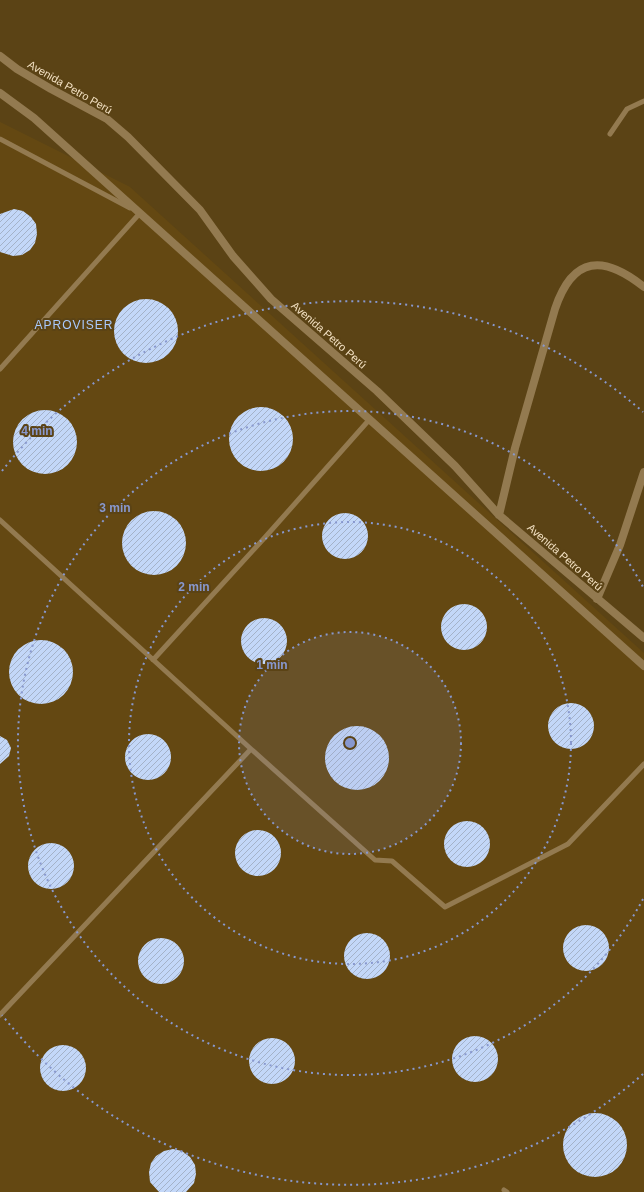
<svg xmlns="http://www.w3.org/2000/svg" width="644" height="1192" viewBox="0 0 644 1192" font-family="Arial,sans-serif">
	<defs>
		<pattern id="building-hatch" width="6" height="6" patternUnits="userSpaceOnUse"><rect width="6" height="6" fill="#c3d7f8"/><path d="M-1 1l2-2M0 6l6-6M5 7l2-2" fill="none" stroke="#a4b2c8"/></pattern>
	</defs>
	<rect width="100%" height="100%" fill="#5b4315"/>
	<path fill="#644812" d="M0,122L130,187L644,653V1192H0Z"/>
	<path fill="url(#building-hatch)" d="M14,209L23,211L31,217L36,224L37,234L35,243L30,250L22,255L13,256L0,252V214Z
		M114 331a32 32 0 1 1 64 0a32 32 0 1 1-64 0Z
		M229 439a32 32 0 1 1 64 0a32 32 0 1 1-64 0Z
		M13 442a32 32 0 1 1 64 0a32 32 0 1 1-64 0Z
		M122 543a32 32 0 1 1 64 0a32 32 0 1 1-64 0Z
		M322 536a23 23 0 1 1 46 0a23 23 0 1 1-46 0Z
		M441 627a23 23 0 1 1 46 0a23 23 0 1 1-46 0Z
		M241 641a23 23 0 1 1 46 0a23 23 0 1 1-46 0Z
		M9 672a32 32 0 1 1 64 0a32 32 0 1 1-64 0Z
		M548 726a23 23 0 1 1 46 0a23 23 0 1 1-46 0Z
		M325 758a32 32 0 1 1 64 0a32 32 0 1 1-64 0Z
		M125 757a23 23 0 1 1 46 0a23 23 0 1 1-46 0Z
		M0,736L7,740L11,748L9,756L0,764Z
		M444 844a23 23 0 1 1 46 0a23 23 0 1 1-46 0Z
		M235 853a23 23 0 1 1 46 0a23 23 0 1 1-46 0Z
		M28 866a23 23 0 1 1 46 0a23 23 0 1 1-46 0Z
		M563 948a23 23 0 1 1 46 0a23 23 0 1 1-46 0Z
		M344 956a23 23 0 1 1 46 0a23 23 0 1 1-46 0Z
		M138 961a23 23 0 1 1 46 0a23 23 0 1 1-46 0Z
		M452 1059a23 23 0 1 1 46 0a23 23 0 1 1-46 0Z
		M249 1061a23 23 0 1 1 46 0a23 23 0 1 1-46 0Z
		M40 1068a23 23 0 1 1 46 0a23 23 0 1 1-46 0Z
		M563 1145a32 32 0 1 1 64 0a32 32 0 1 1-64 0Z
		M173,1149L182,1151L190,1157L195,1165L196,1174L194,1183L186,1192H159L150,1182L149,1172L151,1163L156,1156L164,1151Z"/>
	<g fill="none" stroke-linecap="round" stroke-linejoin="round">
		<path stroke="#937a50" stroke-width="5" d="M610,134L627,109L644,101
			M0,139L130,208
			M0,369L140,213L139,212
			M0,520L251,749
			M153,660L268,534L369,420
			M0,1015L251,749L375,860L392,861L445,907L568,844L644,764
			M504,1190L507,1192"/>
		<path stroke="#937a50" stroke-width="8" d="M0,56L17,69L51,89L107,119L128,137L200,210L233,256L271,299L377,391L455,466L499,515L644,638
			M0,93L34,118L644,666
			M499,515L515,448L555,309C573,255 604,255 644,287
			M597,599L620,545L644,472"/>
	</g>
	<circle cx="350" cy="743" r="111" fill="#8898ce" fill-opacity=".12"/>
	<g fill="none" stroke="#8898ce" stroke-width="2" stroke-dasharray="2 4">
		<circle cx="350" cy="743" r="111"/>
		<circle cx="350" cy="743" r="221"/>
		<path d="M643 899A332 332 0 1 1 643 587"/>
		<path d="M643 1074A442 442 0 0 1 2 1015M2 471A442 442 0 0 1 643 412"/>
	</g>
	<g text-anchor="middle" dominant-baseline="central" stroke-width="4" stroke-linejoin="round" paint-order="stroke">
		<g font-size="11" fill="#f3e1c3" stroke="#5b4315">
			<text transform="translate(70 87) rotate(30)">Avenida Petro Perú</text>
			<text transform="translate(329 335) rotate(41)">Avenida Petro Perú</text>
			<text transform="translate(565 557) rotate(41)">Avenida Petro Perú</text>
		</g>
		<g font-size="12" letter-spacing="1" fill="#aacafd" stroke="#5b4315">
			<text x="74" y="325">APROVISER</text>
		</g>
	</g>
	<circle cx="350" cy="743" r="6" fill="#8898ce" stroke="#5b4315" stroke-width="2"/>
	<g font-size="12" text-anchor="middle" font-weight="bold" fill="#8898ce" stroke="#5b4315" stroke-width="4" stroke-linejoin="round" paint-order="stroke">
		<text x="37" y="435">4 min</text>
		<text x="115" y="512">3 min</text>
		<text x="194" y="591">2 min</text>
		<text x="272" y="669">1 min</text>
	</g>
</svg>
